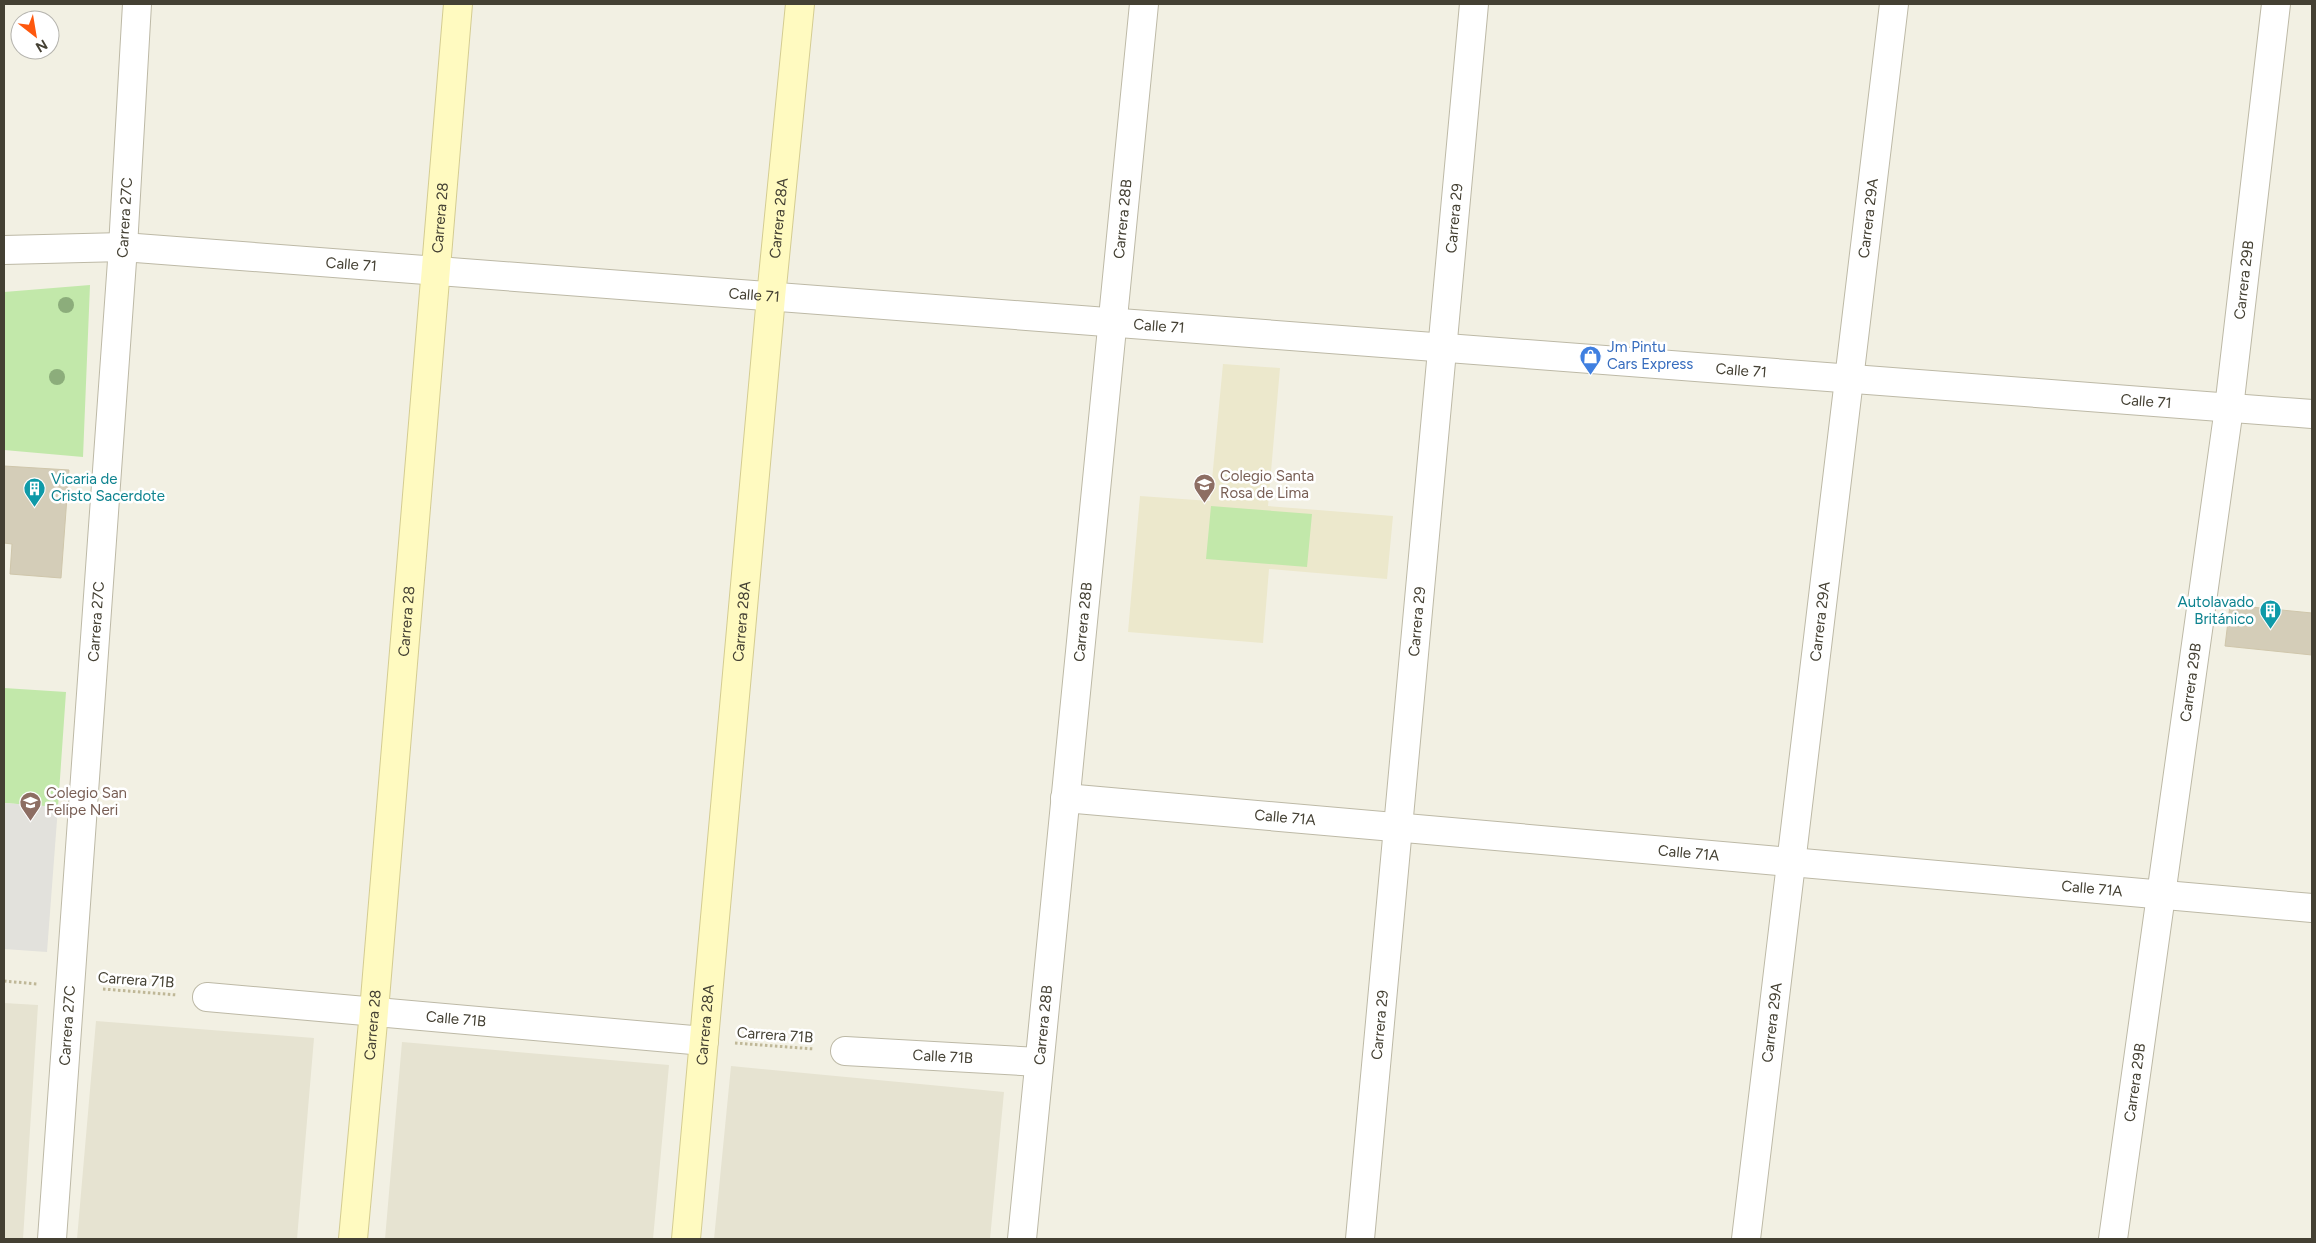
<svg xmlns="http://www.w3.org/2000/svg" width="2316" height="1243" viewBox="0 0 2316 1243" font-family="Figtree,sans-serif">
	<rect width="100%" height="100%" fill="#f2f0e3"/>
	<path fill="#e6e3d1" d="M4,1003L38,1005L23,1239H4Z
		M96,1021L314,1038L297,1239H77Z
		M402,1042L669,1065L653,1239H385Z
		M731,1066L1004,1092L990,1239H714Z"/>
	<path fill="#ece8cc" d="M1223,364L1280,368L1268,506L1393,516L1387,579L1269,569L1263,643L1128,632L1140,496L1210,501Z"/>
	<path fill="#c2e8aa" d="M90,285L83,457L4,450V292Z
		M1211,506L1312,514L1307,567L1206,559Z
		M4,688L66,692L58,807L4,803Z"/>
	<path fill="#e2e1dc" d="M4,803L58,807L47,952L4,949Z"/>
	<path fill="#d4cdb8" stroke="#cfc6ab" d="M4,466L69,470L61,578L10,574L12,544L4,543Z
		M2230,605L2312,613V655L2225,646Z"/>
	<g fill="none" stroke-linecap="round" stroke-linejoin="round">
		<defs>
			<g id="street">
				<path id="s1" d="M4,250L123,247L2312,414"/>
				<path id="s2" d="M1065,798L2312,908"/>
				<path id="s3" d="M207,997L704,1041"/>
				<path id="s4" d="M845,1051L1039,1062"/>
				<path id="s5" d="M52,1239L123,247L137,4"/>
				<path id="s6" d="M1022,1239L1144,4"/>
				<path id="s7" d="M1360,1239L1474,4"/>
				<path id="s8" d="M1746,1239L1894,4"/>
				<path id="s9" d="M2113,1239L2229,408L2276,4"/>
			</g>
			<g id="secondary">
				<path id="s10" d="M353,1239L374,1011L458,4"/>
				<path id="s11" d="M686,1239L771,297L800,4"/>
			</g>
		</defs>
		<use href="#street" stroke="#bdb9a6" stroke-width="30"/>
		<use href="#secondary" stroke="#d4cc91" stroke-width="30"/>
		<path stroke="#bfb797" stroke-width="3" stroke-dasharray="2.5 2.5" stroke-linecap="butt" d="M4,981L37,984
			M103,989L177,995
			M735,1043L814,1049"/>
		<use href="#street" stroke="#fff" stroke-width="28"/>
		<use href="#secondary" stroke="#fffac0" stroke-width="28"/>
	</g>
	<g fill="#8cad7b">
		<circle cx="66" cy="305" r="8"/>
		<circle cx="57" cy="377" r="8"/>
	</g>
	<defs>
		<symbol id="shop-pin" viewBox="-11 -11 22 30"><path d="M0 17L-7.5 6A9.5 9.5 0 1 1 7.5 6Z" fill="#3f7fe0" stroke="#fff"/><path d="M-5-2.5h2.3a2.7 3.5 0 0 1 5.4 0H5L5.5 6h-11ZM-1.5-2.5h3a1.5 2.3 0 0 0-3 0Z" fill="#fff"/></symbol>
		<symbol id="school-pin" viewBox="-11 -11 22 30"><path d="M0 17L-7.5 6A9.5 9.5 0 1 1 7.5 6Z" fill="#8d6e63" stroke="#fff"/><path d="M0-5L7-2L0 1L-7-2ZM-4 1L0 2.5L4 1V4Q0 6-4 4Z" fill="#fff"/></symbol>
		<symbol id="building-pin" viewBox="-11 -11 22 30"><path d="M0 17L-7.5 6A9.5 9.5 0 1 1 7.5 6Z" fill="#0f9aa8" stroke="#fff"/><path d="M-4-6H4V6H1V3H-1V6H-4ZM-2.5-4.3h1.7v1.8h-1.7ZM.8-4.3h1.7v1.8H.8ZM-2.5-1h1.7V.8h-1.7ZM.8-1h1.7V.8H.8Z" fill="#fff"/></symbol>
	</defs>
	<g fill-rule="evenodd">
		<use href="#shop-pin" x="1578" y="344" width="25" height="34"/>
		<use href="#school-pin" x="1192" y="472" width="25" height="34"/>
		<use href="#building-pin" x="22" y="476" width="25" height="34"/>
		<use href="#building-pin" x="2258" y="598" width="25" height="34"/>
		<use href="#school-pin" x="18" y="790" width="25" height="34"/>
	</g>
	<g text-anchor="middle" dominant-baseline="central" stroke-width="5" stroke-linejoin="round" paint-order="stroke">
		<g font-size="15" fill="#444033" stroke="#fff">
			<text stroke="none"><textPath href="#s5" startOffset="1024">Carrera 27C</textPath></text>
			<text stroke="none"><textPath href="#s10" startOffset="1025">Carrera 28</textPath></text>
			<text stroke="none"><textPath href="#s11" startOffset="1025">Carrera 28A</textPath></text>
			<text stroke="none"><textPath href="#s6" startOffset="1025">Carrera 28B</textPath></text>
			<text stroke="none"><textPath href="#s7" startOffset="1025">Carrera 29</textPath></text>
			<text stroke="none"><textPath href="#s8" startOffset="1028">Carrera 29A</textPath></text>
			<text stroke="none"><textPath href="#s1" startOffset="348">Calle 71</textPath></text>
			<text stroke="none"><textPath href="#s9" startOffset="968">Carrera 29B</textPath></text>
			<text stroke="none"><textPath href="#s1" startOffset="752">Calle 71</textPath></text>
			<text stroke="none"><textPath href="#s1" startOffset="1158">Calle 71</textPath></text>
			<text stroke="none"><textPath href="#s1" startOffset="1742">Calle 71</textPath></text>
			<text stroke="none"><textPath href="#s1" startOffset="2148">Calle 71</textPath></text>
			<text stroke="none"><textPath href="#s11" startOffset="620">Carrera 28A</textPath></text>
			<text stroke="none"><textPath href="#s6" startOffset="620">Carrera 28B</textPath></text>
			<text stroke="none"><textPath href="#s5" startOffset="619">Carrera 27C</textPath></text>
			<text stroke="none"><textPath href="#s10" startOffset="620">Carrera 28</textPath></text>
			<text stroke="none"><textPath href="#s7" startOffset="620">Carrera 29</textPath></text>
			<text stroke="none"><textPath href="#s8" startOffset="622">Carrera 29A</textPath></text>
			<text stroke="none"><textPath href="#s9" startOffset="562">Carrera 29B</textPath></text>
			<text stroke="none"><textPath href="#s2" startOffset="221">Calle 71A</textPath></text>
			<text stroke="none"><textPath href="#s2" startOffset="626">Calle 71A</textPath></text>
			<text stroke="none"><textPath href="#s2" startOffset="1031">Calle 71A</textPath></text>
			<text transform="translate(136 980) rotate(4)">Carrera 71B</text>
			<text stroke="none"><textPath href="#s3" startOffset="250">Calle 71B</textPath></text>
			<text stroke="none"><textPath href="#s8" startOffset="218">Carrera 29A</textPath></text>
			<text stroke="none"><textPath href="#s10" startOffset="215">Carrera 28</textPath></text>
			<text stroke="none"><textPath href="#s11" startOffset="215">Carrera 28A</textPath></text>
			<text stroke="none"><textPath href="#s6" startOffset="215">Carrera 28B</textPath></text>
			<text stroke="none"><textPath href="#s7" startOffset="215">Carrera 29</textPath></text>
			<text stroke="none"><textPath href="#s5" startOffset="214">Carrera 27C</textPath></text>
			<text transform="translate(775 1035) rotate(4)">Carrera 71B</text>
			<text stroke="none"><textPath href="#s4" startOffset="98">Calle 71B</textPath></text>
			<text stroke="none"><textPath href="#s9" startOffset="158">Carrera 29B</textPath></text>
		</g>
		<g font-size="15" fill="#366cbe" stroke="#fff" text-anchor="start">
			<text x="1607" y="347">Jm Pintu<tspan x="1607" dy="17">Cars Express</tspan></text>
		</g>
		<g font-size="15" fill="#785e54" stroke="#fff" text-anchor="start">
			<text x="1220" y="476">Colegio Santa<tspan x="1220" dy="17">Rosa de Lima</tspan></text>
			<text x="46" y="793">Colegio San<tspan x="46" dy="17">Felipe Neri</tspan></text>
		</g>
		<g font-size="15" fill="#0d838f" stroke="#fff" text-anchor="start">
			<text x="51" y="479">Vicaria de<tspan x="51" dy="17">Cristo Sacerdote</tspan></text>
			<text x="2254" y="602" text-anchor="end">Autolavado<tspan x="2254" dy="17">Británico</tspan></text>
		</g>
	</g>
	<rect width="2316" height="1243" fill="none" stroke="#444033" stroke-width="10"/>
	<g transform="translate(35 35) rotate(149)"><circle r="24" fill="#ffffff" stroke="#b4b3ad"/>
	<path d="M0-4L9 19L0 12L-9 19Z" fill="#fe580e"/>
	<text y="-8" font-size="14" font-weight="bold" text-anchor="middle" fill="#444033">N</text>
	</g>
</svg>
